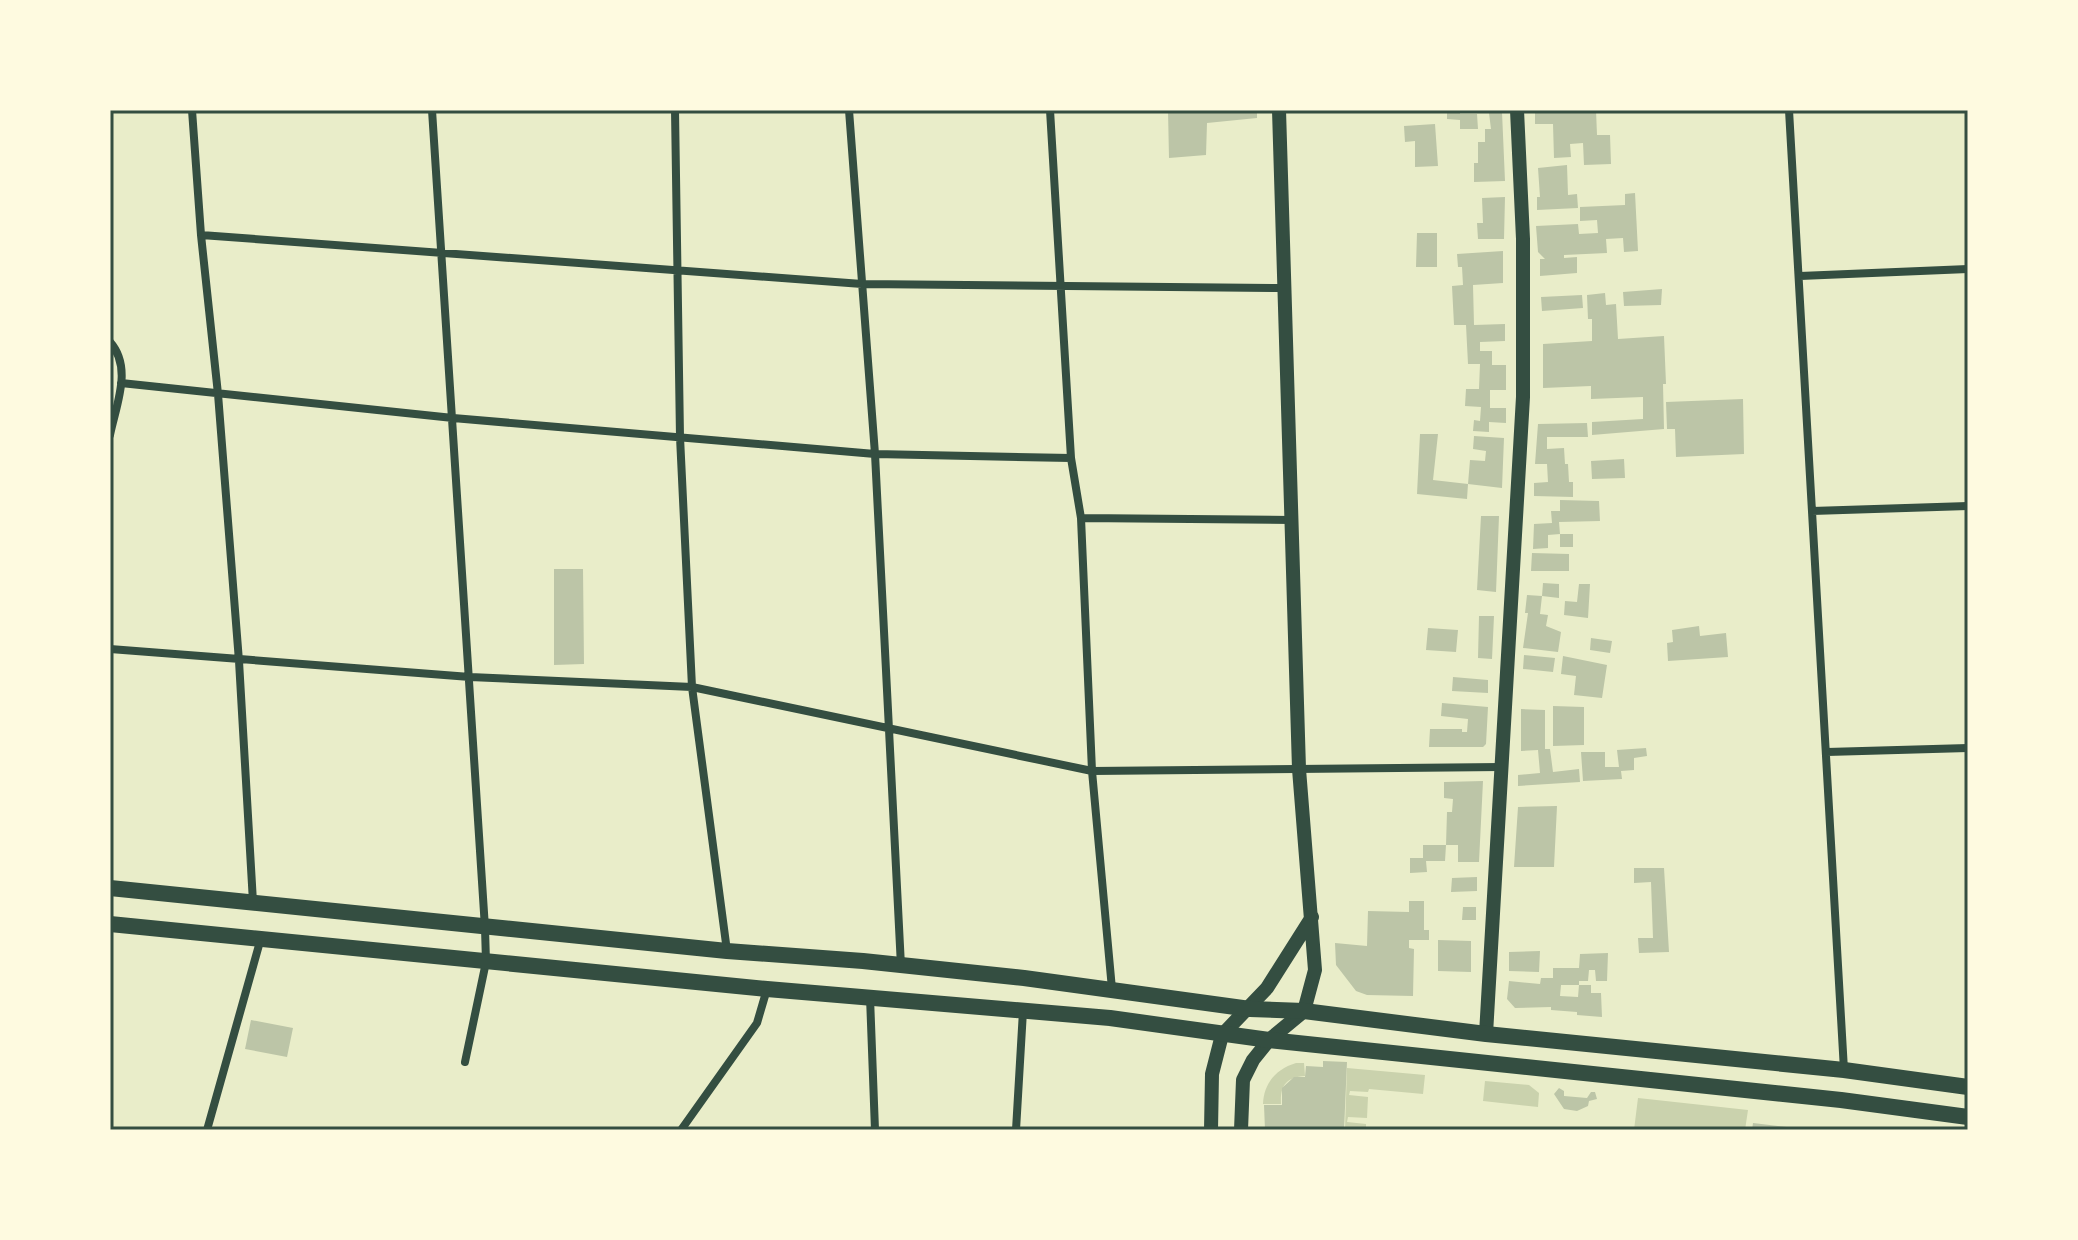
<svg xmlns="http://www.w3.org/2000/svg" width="2078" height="1240" viewBox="0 0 2078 1240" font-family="Commissioner,sans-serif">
	<rect width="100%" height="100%" fill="#e9edc9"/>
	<path fill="#cad2ad" d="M1296,1063H1304L1305,1076C1286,1077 1280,1086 1281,1104H1263C1264,1083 1276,1069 1296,1063Z
		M1347,1068L1425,1075L1423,1094L1369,1089L1368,1092L1350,1091L1349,1095L1368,1097L1367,1118L1348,1117L1347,1122L1366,1124V1130H1345Z
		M1485,1081L1529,1085L1539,1093L1538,1107L1483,1101Z
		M1638,1098L1748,1110L1745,1130H1634Z"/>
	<path fill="#bcc5a7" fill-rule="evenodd" d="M1168,110H1257V118L1207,123L1206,155L1169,158Z
		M1447,110H1460V114H1477L1478,129H1460V120L1447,119Z
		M1535,110H1596L1597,135H1610L1611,164L1584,165L1583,143L1570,144L1571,157L1554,158L1553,124H1535Z
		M1502,112L1505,181L1474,182V163H1478V142H1485V129H1491L1489,113Z
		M1435,124L1438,166L1415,167V141L1405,142L1404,126Z
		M1567,165L1568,195L1577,194L1578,208L1537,210V197H1540L1538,168Z
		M1635,193L1638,251L1624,252L1623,238L1606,239L1607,253L1564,255V258L1577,257V273L1540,276V259H1545L1538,252L1536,226L1578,224L1579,234L1598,233L1597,220L1580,221V207L1625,205V194Z
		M1505,197L1504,239H1478L1477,223H1483L1482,198Z
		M1417,233H1437V267H1416Z
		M1503,251V283L1473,285L1474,325L1505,324V341L1480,342V351H1492V365H1506V390H1490V408H1506V423L1489,422V432L1473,431L1474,420L1480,421L1481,407L1465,406L1466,389H1479L1480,364H1468L1466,325H1454L1452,286L1463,285L1462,267H1458L1457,254Z
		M1662,289L1661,305L1624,306L1623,292Z
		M1605,293L1606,305L1616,304L1618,339L1664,336L1666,384H1663L1664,429L1592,435V422L1643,419V397L1591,399V386L1543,388V344L1592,341V319H1588L1587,295Z
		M1582,295L1583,308L1542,311L1541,297Z
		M1743,399L1744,454L1676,457L1675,429H1667L1666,402Z
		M1587,423L1588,437H1547V449L1564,448L1565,464H1568L1569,482H1573V497L1534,496V483L1548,482L1547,464H1535L1538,424Z
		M1420,434H1438L1433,480L1468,484L1467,499L1417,494Z
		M1474,436L1504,438L1502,488L1468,484L1470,460L1485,461L1486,451L1473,449Z
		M1624,459L1625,478L1592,479L1591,461Z
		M1560,500L1599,501L1600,521L1559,522L1560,534L1548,535V548L1533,549L1534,524L1552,523L1551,511H1560Z
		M1481,516H1499L1496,592L1477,590Z
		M1560,534H1573V547H1560Z
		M1532,553L1569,554V571H1531Z
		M554,569H583L584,664L554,665Z
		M1543,583L1559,584V598L1542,596Z
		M1579,584H1590L1588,618L1564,615L1565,601L1577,602Z
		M1527,595L1542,596L1540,614L1548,615L1546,626L1561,632L1558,652L1523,648L1528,613H1525Z
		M1479,616H1494L1492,659L1478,658Z
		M1699,626L1700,636L1726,633L1728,657L1668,661L1667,643L1673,642L1672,630Z
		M1428,628L1458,630L1456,652L1426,650Z
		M1591,638L1612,641L1610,653L1590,650Z
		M1524,655L1555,658L1553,672L1523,669Z
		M1563,656L1607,665L1602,698L1574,695L1576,676L1561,674Z
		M1453,677L1488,680V693L1452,691Z
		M1442,703L1488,707L1486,744L1483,747H1429L1430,729H1462V732H1467L1468,719L1441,716Z
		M1553,706L1584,707V745L1553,746Z
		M1521,709L1545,710V749H1550L1553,772L1579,769L1580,782L1518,786V775L1540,773L1538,750L1521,751Z
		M1646,748L1647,756L1634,758V770L1621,771L1622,779L1583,781L1581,752H1605V767H1619L1617,750Z
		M1483,781L1479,862H1458V845H1446L1447,812H1452L1453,799L1444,798V782Z
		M1557,806L1554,867H1514L1518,807Z
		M1423,845H1446L1445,861H1426L1427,872L1410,873V858H1423Z
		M1634,868H1664L1669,952L1639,953L1638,938H1653L1651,882L1634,883Z
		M1477,877V891L1451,892L1452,878Z
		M1409,901H1424V930H1429V940H1409V948L1414,949L1413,996L1367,995L1356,991L1336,965L1335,943L1367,946L1368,911L1409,912Z
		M1463,907H1476V920H1462Z
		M1438,940L1471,941V972L1438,971Z
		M1540,951L1539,972L1509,971V952Z
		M1608,953L1607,981H1596L1595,970H1589L1588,981H1579V985H1591V993H1601L1602,1017L1577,1015V1012L1551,1010V1007L1515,1008L1507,999L1509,981L1540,984L1541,978H1553V968H1579L1580,954ZM1561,985H1579L1578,997L1560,996Z
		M251,1020L293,1028L287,1057L245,1049Z
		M1323,1061L1347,1062L1344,1130H1265L1264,1105H1282V1088L1294,1077H1305L1306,1066L1323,1067Z
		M1559,1088L1564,1091V1096L1587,1098L1591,1092H1595L1597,1099L1589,1101L1588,1106L1577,1111L1564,1109L1554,1094Z
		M1753,1123L1795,1128V1130H1752Z"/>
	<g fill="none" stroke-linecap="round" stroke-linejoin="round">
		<path stroke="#344e41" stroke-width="8" d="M192,110L201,235L218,394L239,661L253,902
			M432,110L485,928L486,962L465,1062
			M675,110L680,437L692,687L727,951
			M849,110L875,454L901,966
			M1050,110L1071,458L1081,518L1092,771L1112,989
			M1789,110L1844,1070
			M201,235L862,284L1283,288
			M1800,276L1968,269
			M110,342C133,368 116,405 110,435
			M121,383L453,418L875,454L1071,458
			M1812,511L1968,506
			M1081,518L1292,520
			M110,649L470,677L692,687L1092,771L1501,767
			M1827,752L1968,748
			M870,997L875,1130
			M207,1130L261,938
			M681,1130L757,1023L767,989
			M1016,1130L1023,1011"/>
		<path stroke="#344e41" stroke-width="14" d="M1486,1034L1523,397V239L1517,110
			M1211,1130L1212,1074L1222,1035L1267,988L1312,917
			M1241,1130L1243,1080L1253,1060L1269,1040L1304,1011L1315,970L1299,769L1279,110"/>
		<path stroke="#344e41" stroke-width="16" d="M110,888L727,951L863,961L1024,978L1250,1009L1304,1011L1486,1034L1844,1070L1968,1087
			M110,924L767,989L1110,1018L1269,1040L1841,1100L1968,1117"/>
	</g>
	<rect width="2078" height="1240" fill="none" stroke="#fefae0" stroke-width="224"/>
	<rect x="112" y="112" width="1854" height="1016" fill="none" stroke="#344e41" stroke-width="3"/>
</svg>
